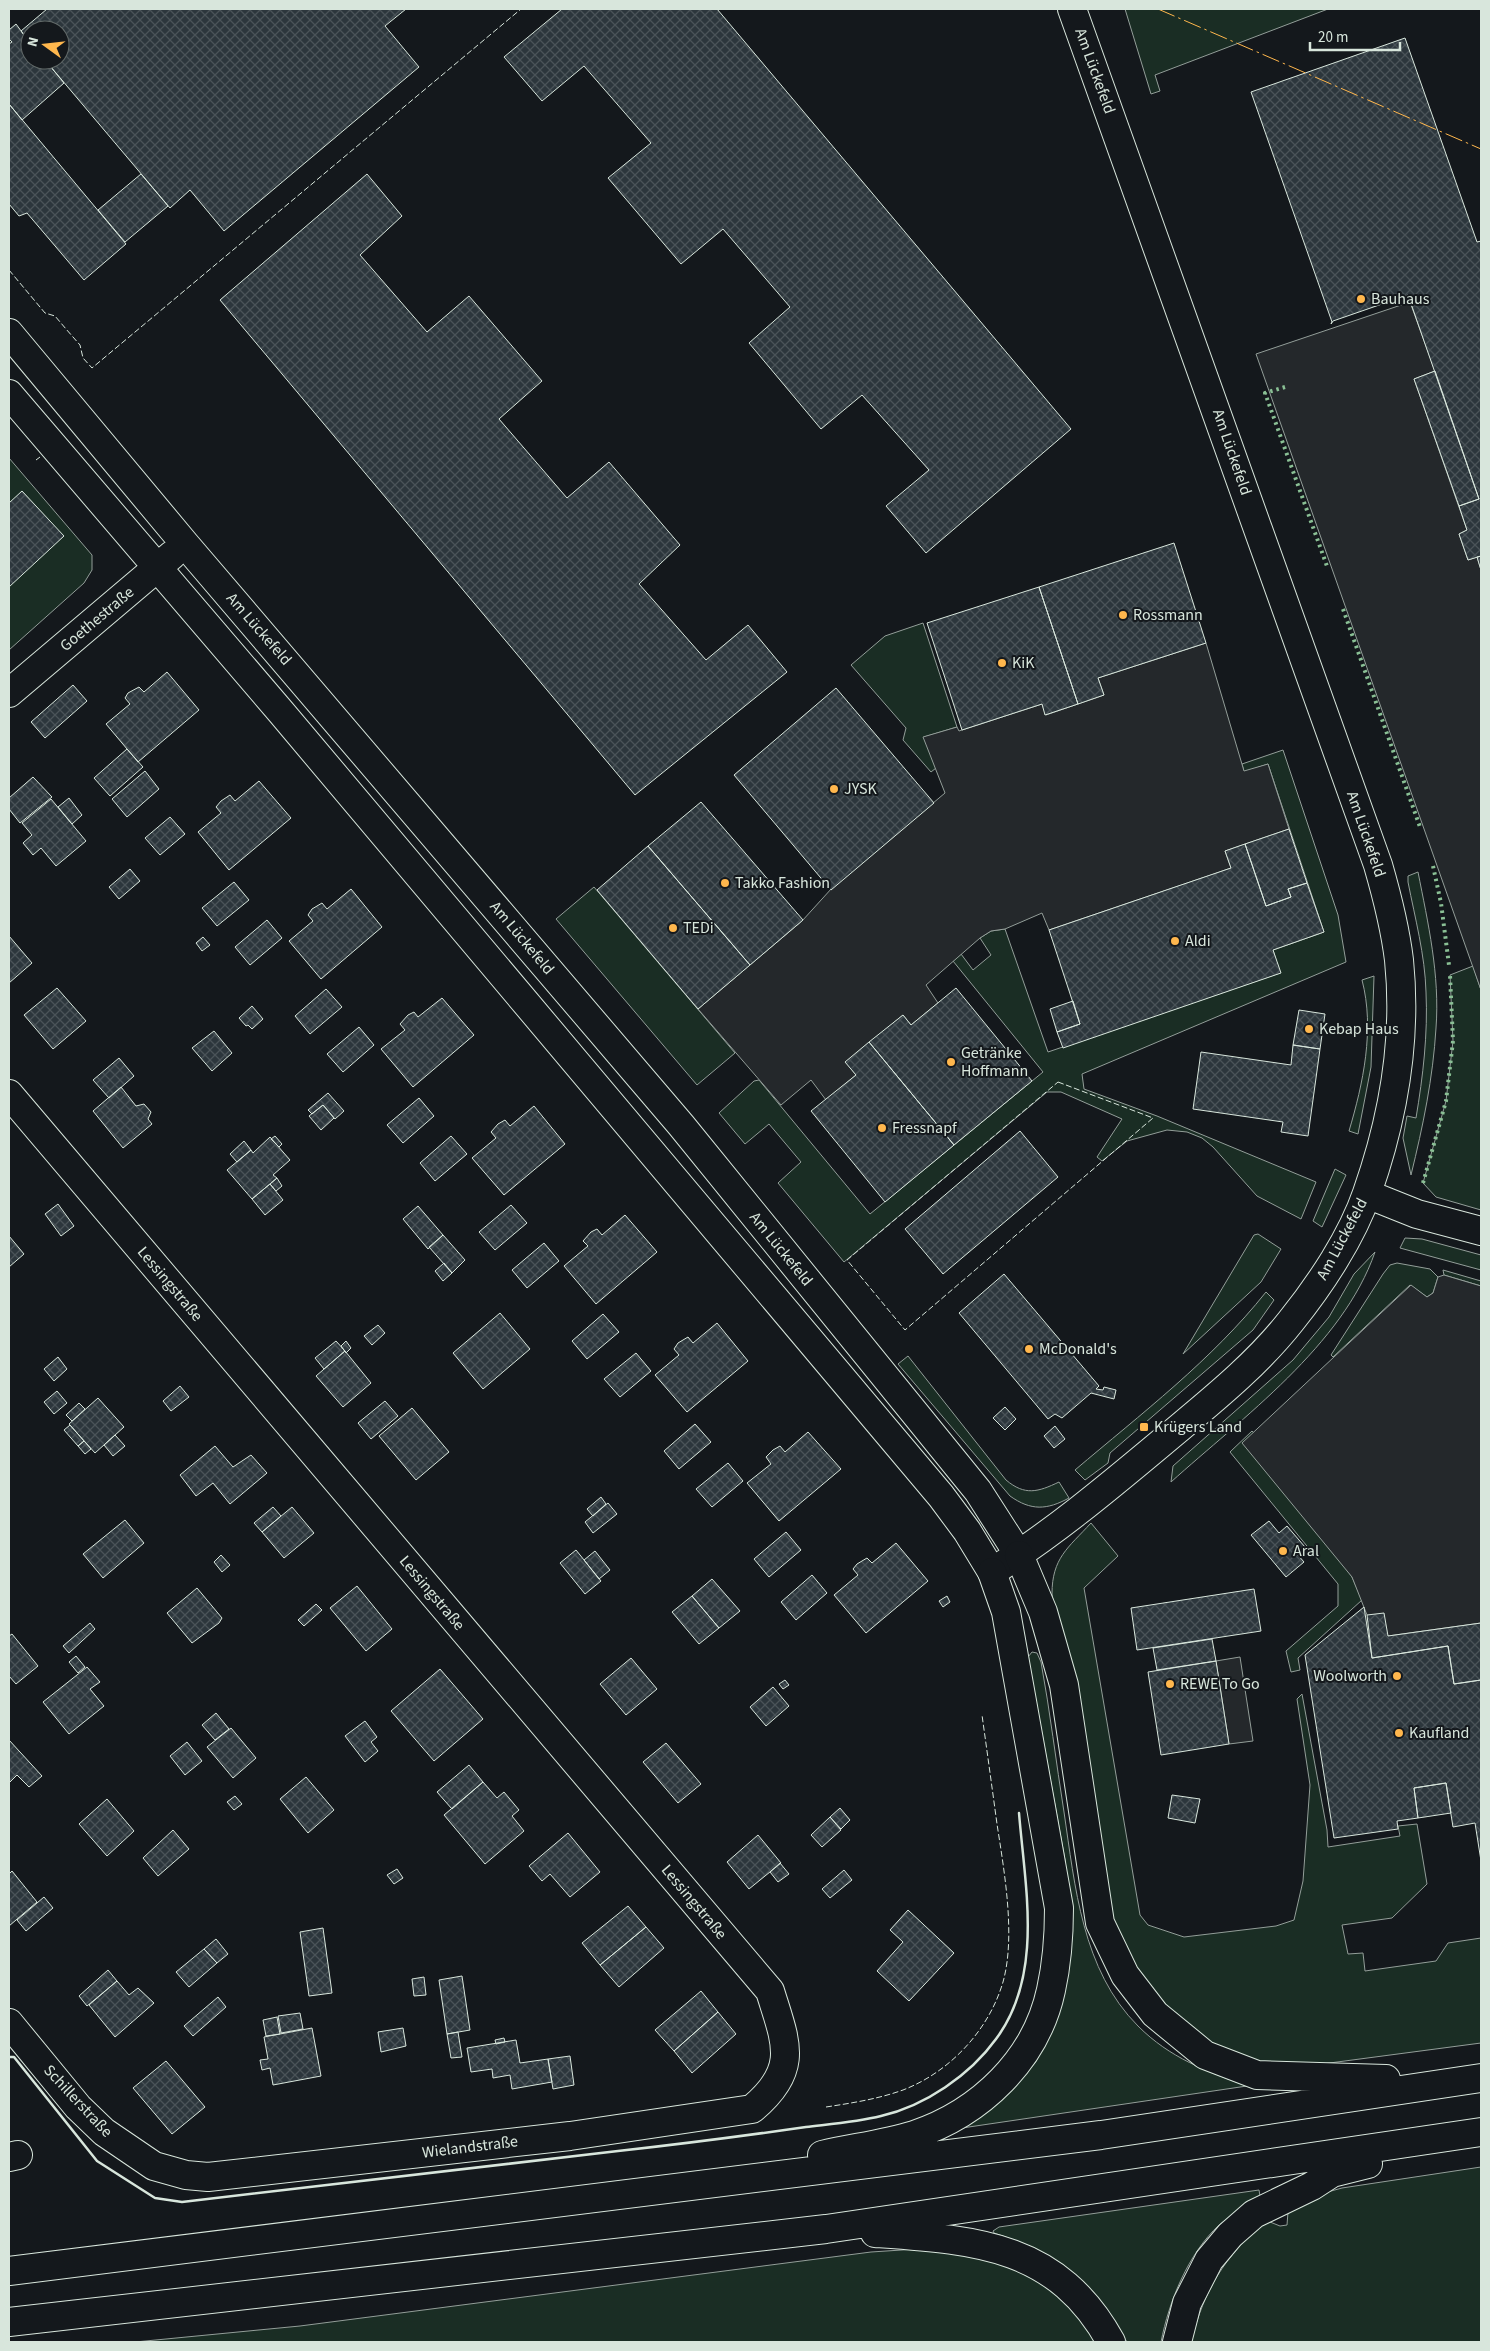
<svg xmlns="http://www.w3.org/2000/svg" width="1490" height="2351" viewBox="0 0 1490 2351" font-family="'Source Sans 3',sans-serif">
	<defs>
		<pattern id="building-cross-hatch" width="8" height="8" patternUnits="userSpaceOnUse" patternTransform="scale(1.25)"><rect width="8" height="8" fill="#2c363c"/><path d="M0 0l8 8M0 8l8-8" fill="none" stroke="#4a5358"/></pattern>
	</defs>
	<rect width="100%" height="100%" fill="#14181c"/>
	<path fill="#1a2d24" stroke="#939e99" d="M1125,9H1328L1155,75L1160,91L1151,94Z
		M9,458L92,555V570L84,583L9,650Z
		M923,623L957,727L924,737L936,768L931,772L903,740L906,728L851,665L885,636Z
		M1283,750L1338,915L1346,962L1082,1074L1084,1089L1157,1116L1316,1182L1301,1219L1257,1196L1213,1147L1202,1138L1187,1132L1167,1130L1127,1141L1102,1161L1097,1157L1122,1119L1061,1092H1047L844,1262L778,1183L801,1162L769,1124L745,1144L719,1113L754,1081L759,1080L870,1214L1043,1072L953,961L961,954L973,970L991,955L980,938L991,931L1005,929L1048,1052L1280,973L1273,950L1324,932L1268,764L1244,772L1242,764Z
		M1418,872C1428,923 1440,975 1436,1028C1433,1078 1423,1126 1411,1175L1403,1138L1407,1116L1416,1118C1423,1076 1428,1034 1426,992C1425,955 1415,918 1408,882V876Z
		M594,887L735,1053L697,1085L556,919Z
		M1473,966L1481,990V1210L1436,1197L1423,1183L1446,1101L1453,1041L1450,975Z
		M1374,976L1371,1067L1358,1134L1349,1131C1363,1084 1375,1029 1362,980Z
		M1335,1169L1346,1175L1322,1227L1313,1221Z
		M1258,1234L1281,1249L1261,1282L1183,1354L1254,1235Z
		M1405,1238L1422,1239L1481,1255V1270L1400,1248Z
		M1375,1252C1343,1345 1242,1418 1171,1482L1173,1466L1293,1360L1329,1317L1354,1274Z
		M1397,1263L1430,1269L1438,1277L1433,1293L1427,1297L1410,1285L1333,1357L1331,1355L1383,1274L1390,1265Z
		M1443,1270L1481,1281V1286L1444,1275Z
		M1266,1292L1274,1300L1253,1330L1110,1453L1108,1463L1085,1480L1075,1470C1141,1414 1212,1360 1266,1292Z
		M908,1356L1006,1480C1025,1496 1038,1492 1059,1482L1069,1498C1047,1510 1031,1511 1010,1496L898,1364Z
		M1252,1431L1264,1444L1352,1577L1362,1600L1298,1658L1300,1670L1291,1672L1286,1651L1338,1606V1584L1230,1452Z
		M1091,1523L1118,1556L1084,1588L1140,1915L1148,1925L1184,1937L1276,1926L1294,1920L1303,1881L1310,1785L1297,1699L1302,1694L1327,1830L1328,1847L1400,1836L1398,1826L1417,1824L1427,1884L1392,1918L1342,1925L1348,1954L1363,1953L1365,1971L1436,1961L1448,1943L1481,1938V2043L1322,2064L1262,2063L1205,2041L1184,2028L1127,1959L1108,1906L1052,1594C1052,1558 1068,1548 1091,1523Z
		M1032,1652L1037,1653L1041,1662C1050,1711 1056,1762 1064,1812C1075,1886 1082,1970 1138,2026C1170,2058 1206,2071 1247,2086L962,2128L1002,2100L1035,2063L1050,2035L1067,1980L1072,1938L1065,1860L1028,1657Z
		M1481,2167V2342H1191C1205,2287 1224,2259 1265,2220L1280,2226L1287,2225L1288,2212L1313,2196L1342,2188Z
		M1259,2190L1260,2196C1248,2208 1232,2214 1219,2225C1188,2254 1169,2301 1161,2342H1127C1092,2284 1059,2254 994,2233L993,2231L999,2227Z
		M917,2249C939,2251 975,2252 994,2259C1043,2276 1067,2302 1097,2342H135L300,2326L871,2252Z"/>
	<path fill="#24282b" stroke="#939e99" d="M1410,302L1435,371L1414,379L1467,530L1459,534L1468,560L1477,557L1481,570V990L1256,354Z
		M1206,643L1244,771L1268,764L1289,829L1225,851L1231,868L1211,875L1049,930L1042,913L1005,929L991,931L980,938L926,985L938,1003L911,1025L903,1015L846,1062L856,1075L826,1100L811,1080L781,1105L698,1009L802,921L832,888L945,793L923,737L957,727L959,731L1042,704L1046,715L1104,695L1098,678Z
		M1444,1275L1481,1286V1623L1388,1636L1367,1615L1352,1577L1242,1443L1411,1285L1427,1297L1433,1293L1438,1277Z
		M1240,1657L1253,1741L1229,1744L1216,1661Z"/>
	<path fill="url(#building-cross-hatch)" stroke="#d8e6dc" d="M47,9H406L385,26L419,67L224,231L190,190L170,208L45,60H60V30H30V43L21,31Z
		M562,9H717L1071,429L926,553L886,506L929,470L862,395L821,429L749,343L790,307L723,229L681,264L608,178L651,143L584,66L542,101L504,57Z
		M16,24L30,43V60H45L64,83L22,120L9,104V44L12,42L9,39V30Z
		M1405,38L1477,242L1481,241V556L1468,560L1459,534L1467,530L1459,506L1479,499L1408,295L1333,321L1331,324L1332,322L1251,92Z
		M9,104L126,244L84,280L27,213L19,216L9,204Z
		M141,174L168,206L125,242L98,210Z
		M367,174L402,216L360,255L427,332L469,296L542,381L499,419L567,498L609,462L680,545L639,584L706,660L748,625L787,672L635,795L220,300Z
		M1435,371L1479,499L1459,506L1414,379Z
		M22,491L64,536L9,587V503Z
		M1174,543L1206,643L1098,678L1104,695L1078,704L1039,587Z
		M1481,556V570L1477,557Z
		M1039,587L1078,704L1045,715L1042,704L962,730L927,623Z
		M167,672L199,710L138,762L106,724L130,704L125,698L128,693L139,687L144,692Z
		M73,685L87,701L45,738L31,722Z
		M836,688L934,803L831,890L734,775Z
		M127,749L143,767L110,796L94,778Z
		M145,771L159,789L127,817L112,799Z
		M33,777L52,797L20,823L9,809V798Z
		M259,781L291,818L229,870L198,832L221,813L216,807L221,801L230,795L235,801Z
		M69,798L82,815L72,824L58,807Z
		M51,799L86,841L56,866L41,848L33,855L23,843L32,835L22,823Z
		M701,802L803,920L750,965L648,846Z
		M170,817L185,834L160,855L145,838Z
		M1289,829L1307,883L1288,889L1291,897L1266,906L1245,844Z
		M1245,844L1266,906L1291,897L1288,889L1307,883L1324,932L1273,950L1281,973L1063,1048L1057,1032L1080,1024L1049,930L1231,868L1225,851Z
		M648,846L750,965L698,1009L597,890Z
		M130,869L140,881L119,899L109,887Z
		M234,882L249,900L217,926L202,908Z
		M351,889L382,927L321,979L289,941L313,921L308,915L312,909L322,903L327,909Z
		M267,920L282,938L250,965L235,947Z
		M9,936L32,963L9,983Z
		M203,937L210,945L202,951L196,943Z
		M57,988L86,1021L53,1049L24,1015Z
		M956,988L1032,1081L954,1145L869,1042L903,1015L911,1025Z
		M326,989L342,1007L310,1034L295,1016Z
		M442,998L474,1035L413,1087L381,1049L405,1030L400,1024L408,1015L414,1012L418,1017Z
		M1073,1001L1080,1024L1057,1032L1050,1009Z
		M252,1006L263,1019L252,1029L248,1025L246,1026L239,1018Z
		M1299,1010L1325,1014L1320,1049L1293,1045Z
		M359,1027L374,1045L343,1072L327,1054Z
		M214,1031L232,1053L212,1071L192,1048Z
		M869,1042L954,1145L885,1202L811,1111L856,1075L845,1062Z
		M1293,1045L1320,1049L1308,1136L1281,1132L1283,1122L1193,1109L1201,1052L1291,1065Z
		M119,1058L134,1076L109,1098L93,1080Z
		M121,1087L136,1106L144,1104L151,1112L148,1119L152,1124L123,1148L93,1111Z
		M328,1093L344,1111L335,1119L323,1105L312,1114L308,1110Z
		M419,1098L434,1116L403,1143L387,1125Z
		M323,1105L334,1118L321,1130L309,1116Z
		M534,1106L565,1144L504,1195L472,1158L496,1138L491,1132L498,1124L505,1120L510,1126Z
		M1020,1131L1058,1177L943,1274L905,1229Z
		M275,1136L282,1144L279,1147L271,1139Z
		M451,1136L467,1154L435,1181L420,1163Z
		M270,1137L290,1160L273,1175L277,1178L252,1199L227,1170L251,1150L253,1153Z
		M244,1141L251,1150L237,1162L230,1154Z
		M277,1178L282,1186L276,1191L270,1184Z
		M270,1184L283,1200L265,1215L252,1199Z
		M58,1204L74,1226L61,1236L45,1214Z
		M511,1205L527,1223L495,1250L479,1232Z
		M418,1206L443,1235L428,1249L403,1219Z
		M625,1215L657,1252L596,1304L564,1266L588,1246L583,1241L591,1232L597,1229L602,1235Z
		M443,1235L465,1260L452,1273L429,1247Z
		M9,1236L24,1254L9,1267Z
		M544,1243L559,1261L527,1288L512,1270Z
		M444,1263L452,1273L443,1281L435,1271Z
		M1004,1274L1099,1386L1096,1389L1103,1390L1104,1387L1116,1390L1114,1399L1091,1393L1062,1418L1055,1414L1048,1419L959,1313Z
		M500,1313L530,1349L483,1389L453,1353Z
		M603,1314L619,1332L587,1359L572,1341Z
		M717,1323L748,1361L687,1412L655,1375L679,1355L674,1349L678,1343L688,1337L693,1343Z
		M378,1325L385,1333L372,1345L364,1336Z
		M336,1341L345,1351L324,1369L315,1358Z
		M346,1341L351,1348L346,1353L341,1346Z
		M345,1351L371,1383L343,1407L316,1376Z
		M636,1353L651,1371L620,1397L604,1379Z
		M58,1357L67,1369L54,1381L44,1369Z
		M180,1386L189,1397L171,1411L163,1401Z
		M57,1391L67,1403L54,1414L44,1402Z
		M98,1398L124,1427L95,1453L69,1424Z
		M385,1401L398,1416L371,1439L358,1423Z
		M79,1403L85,1409L72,1421L66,1415Z
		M1005,1407L1016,1419L1005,1430L993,1418Z
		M412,1408L449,1452L416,1480L379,1436Z
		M695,1424L711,1442L679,1469L664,1451Z
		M70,1425L84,1441L78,1446L64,1430Z
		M1055,1426L1065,1439L1054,1448L1044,1436Z
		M808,1432L841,1469L779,1521L747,1483L771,1464L766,1457L773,1450L780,1446L785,1452Z
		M115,1435L125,1446L113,1456L104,1445Z
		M84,1441L91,1449L85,1454L78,1446Z
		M215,1446L233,1467L251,1455L267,1473L230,1504L213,1483L196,1496L180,1475Z
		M728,1463L743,1481L712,1507L696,1489Z
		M601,1497L606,1504L593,1516L587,1509Z
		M608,1503L617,1514L593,1533L585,1522Z
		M273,1507L281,1516L262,1532L254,1523Z
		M292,1507L314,1533L284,1558L262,1532Z
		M125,1520L144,1543L103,1578L83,1554Z
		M1269,1521L1279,1533L1287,1526L1305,1547L1297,1554L1304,1562L1286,1577L1251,1535Z
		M786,1532L801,1550L769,1577L754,1559Z
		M896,1543L928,1581L866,1633L834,1595L858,1575L853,1569L857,1564L867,1558L872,1563Z
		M576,1550L601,1581L585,1594L560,1563Z
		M595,1551L610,1570L599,1579L584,1560Z
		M221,1555L230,1565L222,1572L214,1562Z
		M812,1575L827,1593L796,1620L781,1602Z
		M712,1579L740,1611L719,1628L692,1596Z
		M357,1586L392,1629L366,1651L330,1608Z
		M197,1588L222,1618L219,1623L192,1643L167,1613Z
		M1254,1589L1261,1631L1137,1650L1131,1608Z
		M692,1596L719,1628L699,1644L672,1612Z
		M947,1596L950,1602L943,1607L939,1601Z
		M316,1604L322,1610L304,1626L298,1620Z
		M1364,1607L1372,1658L1448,1646L1454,1684L1481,1680V1861L1475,1823L1453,1827L1446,1783L1414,1788L1418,1818L1397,1821L1398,1829L1334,1838L1305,1655Z
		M1384,1613L1388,1636L1481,1623V1680L1454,1684L1448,1646L1372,1658L1367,1615Z
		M90,1623L95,1629L69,1653L63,1646Z
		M12,1634L38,1666L16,1684L9,1676V1636Z
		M1212,1639L1216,1661L1157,1670L1153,1648Z
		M76,1656L85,1667L78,1673L69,1662Z
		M631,1658L657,1689L626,1715L600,1684Z
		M1216,1661L1229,1744L1161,1755L1148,1672Z
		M87,1667L100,1682L90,1689L104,1706L69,1734L43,1702Z
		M440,1669L483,1719L434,1761L391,1711Z
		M785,1680L789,1685L783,1689L779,1684Z
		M773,1687L789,1706L766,1726L750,1707Z
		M216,1713L229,1729L215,1740L202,1725Z
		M365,1721L377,1737L371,1742L378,1751L365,1762L345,1736Z
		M231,1728L256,1758L233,1778L207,1747Z
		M9,1740L42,1776L29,1787L17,1775L9,1783Z
		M187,1742L202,1761L185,1775L170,1756Z
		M666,1743L701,1784L678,1803L643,1762Z
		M469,1765L483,1782L452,1809L437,1792Z
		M306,1777L334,1810L308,1833L280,1799Z
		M483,1782L497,1798L504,1792L519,1810L512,1816L524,1831L485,1864L444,1815Z
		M1446,1783L1451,1813L1418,1818L1414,1788Z
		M1172,1795L1200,1799L1195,1823L1168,1818Z
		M235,1796L242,1804L234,1810L227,1802Z
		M107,1799L134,1831L107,1856L79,1824Z
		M840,1808L850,1820L841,1829L830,1817Z
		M830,1817L841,1830L822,1847L811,1835Z
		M173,1830L189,1849L158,1876L143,1858Z
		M568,1833L600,1872L570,1897L550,1874L542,1881L529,1866Z
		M758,1835L781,1863L749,1889L727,1862Z
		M780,1863L789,1874L778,1882L770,1872Z
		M397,1869L403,1878L394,1884L387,1875Z
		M844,1870L852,1880L830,1898L822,1889Z
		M12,1871L37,1902L9,1926V1874Z
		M44,1897L53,1908L26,1931L17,1920Z
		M628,1906L646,1927L600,1965L582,1943Z
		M908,1910L954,1953L909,2001L877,1971L903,1942L890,1930Z
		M646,1927L664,1948L619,1987L600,1965Z
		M323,1928L332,1993L309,1996L300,1932Z
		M216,1939L228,1954L217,1963L204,1949Z
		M204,1949L217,1963L189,1987L176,1972Z
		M108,1970L117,1981L87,2006L79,1996Z
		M462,1976L470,2030L447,2034L439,1980Z
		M424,1977L426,1995L414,1996L412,1979Z
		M117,1981L129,1995L138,1988L154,2003L115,2037L89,2005Z
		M701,1991L718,2012L674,2051L655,2030Z
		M218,1997L226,2007L193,2036L184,2026Z
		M718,2012L736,2034L692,2073L674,2051Z
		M300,2013L303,2029L281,2033L278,2016Z
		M277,2017L280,2034L266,2036L263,2020Z
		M312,2028L321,2076L273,2085L270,2068L262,2070L260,2060L268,2059L264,2037Z
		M403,2028L406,2046L381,2052L378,2032Z
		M458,2032L462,2057L451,2058L447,2034Z
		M504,2038L505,2042L496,2044L495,2040Z
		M516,2040L520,2063L548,2059L552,2082L512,2089L510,2075L493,2078L492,2069L471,2072L467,2048Z
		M570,2056L574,2085L553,2089L548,2059Z
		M166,2061L205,2107L172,2134L133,2088Z"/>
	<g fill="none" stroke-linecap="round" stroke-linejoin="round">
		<defs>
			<path id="minor" d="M9,333L185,544L681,1125L978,1491L1019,1555
				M9,394L281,712L941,1496L967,1531L992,1572C1052,1534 1105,1490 1160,1444C1205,1406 1254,1368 1291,1321C1320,1285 1352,1237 1367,1193C1393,1119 1407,1038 1399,960C1395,927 1387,896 1378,865L1072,9
				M9,693L172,555
				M9,1094L770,1991C786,2043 800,2069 752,2109L570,2136L208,2177L186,2175L154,2166L104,2132L78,2107L9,2023
				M1367,1194L1417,1214L1481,1231
				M9,2157L18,2155"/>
			<path id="highway" d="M1019,1555L1043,1612L1064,1685L1100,1923L1125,1975L1155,2014L1205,2055L1257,2075L1386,2079
				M822,2155C852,2148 885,2144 914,2135C980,2113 1036,2060 1051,1990C1057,1963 1059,1936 1059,1908L1006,1612L992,1572
				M875,2233C975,2240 1057,2244 1111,2342
				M9,2271L1101,2135L1481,2078
				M9,2322L826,2229L1481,2132
				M1177,2342L1187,2303L1209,2260L1230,2235L1254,2214L1312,2186L1332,2173L1368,2164"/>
		</defs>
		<use href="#minor" stroke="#d8e6dc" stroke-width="30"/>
		<use href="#highway" stroke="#d8e6dc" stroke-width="30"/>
		<use href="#minor" stroke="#14181c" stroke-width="28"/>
		<use href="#highway" stroke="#14181c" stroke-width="28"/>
		<path stroke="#8ac095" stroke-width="4" stroke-dasharray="2.5 4" stroke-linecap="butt" d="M1285,387L1265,393L1328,569
			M1343,609L1420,827
			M1433,866L1441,903L1449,965
			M1423,1183L1446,1101L1453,1041L1450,975"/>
		<path stroke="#d8e6dc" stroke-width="1" stroke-dasharray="6 2.5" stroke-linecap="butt" d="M9,270L45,313L55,316L66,329L80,345L83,358L92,368L521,9
			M36,460L40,457
			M1058,1082L1153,1118L905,1330L847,1260Z
			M826,2107C852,2103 878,2099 903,2090C950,2072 989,2030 1003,1982C1016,1936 1004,1870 997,1824C992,1787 987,1751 982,1715"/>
		<path stroke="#d8e6dc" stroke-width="2.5" d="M9,2057H14L97,2161L155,2198L182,2202C327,2186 472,2168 618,2151C681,2144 743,2136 806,2127C831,2124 857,2122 881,2116C925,2106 970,2075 996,2039C1044,1975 1025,1887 1019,1813"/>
		<path stroke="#ffb74d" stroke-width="1" stroke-dasharray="18 4 2.5 4" stroke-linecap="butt" d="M1158,9L1481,149"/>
	</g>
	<g fill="#ffb74d" stroke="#14181c" stroke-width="2">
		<circle cx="1361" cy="299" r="5"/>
		<circle cx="1123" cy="615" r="5"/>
		<circle cx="1002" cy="663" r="5"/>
		<circle cx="834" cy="789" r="5"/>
		<circle cx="725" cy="883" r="5"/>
		<circle cx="673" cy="928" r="5"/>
		<circle cx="1175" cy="941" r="5"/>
		<circle cx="1309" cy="1029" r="5"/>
		<circle cx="951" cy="1062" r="5"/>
		<circle cx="882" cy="1128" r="5"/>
		<circle cx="1029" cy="1349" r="5"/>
		<rect x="1139" y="1422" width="10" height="10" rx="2.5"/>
		<circle cx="1283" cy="1551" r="5"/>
		<circle cx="1397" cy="1676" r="5"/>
		<circle cx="1170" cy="1684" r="5"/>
		<circle cx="1399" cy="1733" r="5"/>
	</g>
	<g text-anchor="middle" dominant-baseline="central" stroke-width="4" stroke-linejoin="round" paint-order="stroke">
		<g font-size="16" fill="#d8e6dc" stroke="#14181c">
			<text transform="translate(1095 71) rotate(70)">Am Lückefeld</text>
			<text transform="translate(1232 452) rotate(71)">Am Lückefeld</text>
			<text transform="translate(97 619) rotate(-40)">Goethestraße</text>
			<text transform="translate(259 629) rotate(49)">Am Lückefeld</text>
			<text transform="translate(1366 834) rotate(71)">Am Lückefeld</text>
			<text transform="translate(522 938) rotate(50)">Am Lückefeld</text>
			<text transform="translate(1342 1239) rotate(-62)">Am Lückefeld</text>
			<text transform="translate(781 1249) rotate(51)">Am Lückefeld</text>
			<text transform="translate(170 1284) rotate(50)">Lessingstraße</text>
			<text transform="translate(432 1593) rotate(50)">Lessingstraße</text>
			<text transform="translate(694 1902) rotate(50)">Lessingstraße</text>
			<text transform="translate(78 2101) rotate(47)">Schillerstraße</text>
			<text transform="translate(470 2147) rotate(-7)">Wielandstraße</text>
		</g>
		<g font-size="16" fill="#d8e6dc" stroke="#14181c" text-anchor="start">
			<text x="1371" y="299">Bauhaus</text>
			<text x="1133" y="615">Rossmann</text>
			<text x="1012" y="663">KiK</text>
			<text x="844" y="789">JYSK</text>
			<text x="735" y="883">Takko Fashion</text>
			<text x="683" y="928">TEDi</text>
			<text x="1185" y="941">Aldi</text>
			<text x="1319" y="1029">Kebap Haus</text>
			<text x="961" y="1053">Getränke<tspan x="961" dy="18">Hoffmann</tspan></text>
			<text x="892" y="1128">Fressnapf</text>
			<text x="1039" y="1349">McDonald's</text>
			<text x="1154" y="1427">Krügers Land</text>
			<text x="1293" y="1551">Aral</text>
			<text x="1387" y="1676" text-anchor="end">Woolworth</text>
			<text x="1180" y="1684">REWE To Go</text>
			<text x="1409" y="1733">Kaufland</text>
		</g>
	</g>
	<rect width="1490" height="2351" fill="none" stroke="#d8e6dc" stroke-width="20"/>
	<g transform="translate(45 45) rotate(285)"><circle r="24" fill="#14181c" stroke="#626a69"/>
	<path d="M0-4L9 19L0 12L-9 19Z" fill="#ffb74d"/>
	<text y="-8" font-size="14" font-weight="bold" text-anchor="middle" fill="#d8e6dc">N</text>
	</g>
	<path d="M1310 42v8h90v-8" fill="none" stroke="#d8e6dc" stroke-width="2.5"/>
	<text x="1318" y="42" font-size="15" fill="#d8e6dc" stroke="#14181c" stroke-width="4" paint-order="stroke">20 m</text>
</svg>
